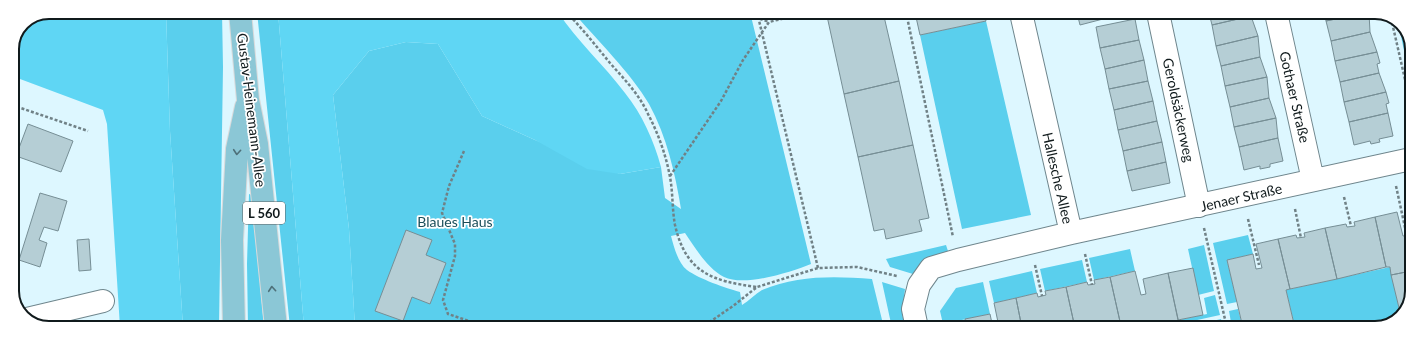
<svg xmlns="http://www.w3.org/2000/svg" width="1424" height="340" viewBox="0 0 1424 340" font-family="Lato,sans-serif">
	<rect width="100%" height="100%" fill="#ddf7ff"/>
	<path fill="#5acfed" d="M166,12H222L223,67L219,327H183L170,131Z
		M257,12H278L304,327H290Z
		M573,12H750L811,264C791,272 745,287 724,277C707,268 696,249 685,233L671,236C674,247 678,263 687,270C699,279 726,288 740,292L742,305C749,301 755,294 762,290C797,275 835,276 872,279L884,328L355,327L349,229L333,95L369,51L406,42L438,44L482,116L535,140L620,174L661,167L665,198L681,209C675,173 667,137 649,104C631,73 597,40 573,12Z
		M986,21L1031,215L962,229L920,35Z
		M1398,22C1417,33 1412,70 1412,89Z
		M249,194L252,195L264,327H248L247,264Z
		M1248,235L1253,254L1227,260L1237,302L1227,304L1213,243Z
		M946,245L948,251C934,256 923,263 913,274L890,267L886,259Z
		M1204,245L1214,291L1198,295L1188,249Z
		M1130,249L1135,271L1094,280L1089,258Z
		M1082,260L1087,282L1045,291L1040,269Z
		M1390,267L1401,316L1399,319L1375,328H1295L1286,290Z
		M1032,271L1037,293L994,303L989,281Z
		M882,282L905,289L902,313L905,328H892Z
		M983,282L990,314L943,324L940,311L956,288Z
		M1215,295L1220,315L1179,324L1178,320L1207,314L1204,298Z
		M1238,309L1243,328H1232L1229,311Z
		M1221,319L1223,328H1182Z"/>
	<path fill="#5fd6f4" d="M49,12H166L170,131L183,327H120L107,124L103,110L12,76V49L23,23Z
		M278,12H558C577,41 604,65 625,93C642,114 654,141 661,167L620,174L587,169L535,140L482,116L438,44L406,42L369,51L333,95L349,229L355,327H304Z"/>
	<path fill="#b5ced5" stroke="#768e95" d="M843,12H883L899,81L844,94L827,16Z
		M937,13H984L986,21L920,35L916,17Z
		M1077,13H1101L1103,19L1080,25Z
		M1209,13H1250L1251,16L1212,25Z
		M1324,13H1364L1326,21Z
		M1364,13H1369L1370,32L1331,41L1326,21Z
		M1251,16L1258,36L1216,46L1212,25Z
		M1135,19L1139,40L1100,48L1096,27Z
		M1370,32L1377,52L1335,61L1331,41Z
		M1258,36L1260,57L1221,66L1216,46Z
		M1139,40L1144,60L1105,69L1100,48Z
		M1377,52L1380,63L1377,64L1379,73L1340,82L1335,61Z
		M1260,57L1267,77L1225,86L1221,66Z
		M1144,60L1148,81L1109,89L1105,69Z
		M1379,73L1386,92L1344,102L1340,82Z
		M1267,77L1269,98L1230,107L1225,86Z
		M899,81L913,145L858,157L844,94Z
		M1148,81L1153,101L1114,110L1109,89Z
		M1386,92L1389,103L1386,104L1388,113L1349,122L1344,102Z
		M1269,98L1276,118L1234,127L1230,107Z
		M1153,101L1157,121L1118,130L1114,110Z
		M1388,113L1393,136L1379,139L1380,142L1371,144L1370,141L1354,145L1349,122Z
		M1276,118L1278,138L1239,147L1234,127Z
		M1157,121L1162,142L1123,151L1118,130Z
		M28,124L73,141L61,172L16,156Z
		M1278,138L1283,161L1270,164V167L1260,169V166L1244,170L1239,147Z
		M1162,142L1166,162L1127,171L1123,151Z
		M913,145L929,218L919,220L922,231L886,239L884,229L874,231L858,157Z
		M1166,162L1170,183L1132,191L1127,171Z
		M40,193L67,201L58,231L44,227L39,240L47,243L40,267L19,260Z
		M1397,212L1403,236L1409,235L1405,220L1411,219V271L1391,275L1390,267H1386L1375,217Z
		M1375,217L1386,267L1337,279L1325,228L1346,224L1347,227L1355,226L1354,222Z
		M1325,228L1337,279L1290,289L1278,239L1296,235L1297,238L1305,237L1304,233Z
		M406,230L432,240L426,255L446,263L430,304L412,297L403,321L375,311Z
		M89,239L91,270L79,271L77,240Z
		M1278,239L1290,289L1286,290L1295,328H1243L1227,260L1253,254L1256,269L1262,268L1256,244Z
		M1193,268L1203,315L1178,320L1168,273Z
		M1135,271L1141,295L1146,294L1143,279L1168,273L1180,328L1121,326L1110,277Z
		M1411,271V298L1401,316L1391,275Z
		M1110,277L1121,326L1075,328L1066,287L1087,282L1088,285L1095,284L1094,280Z
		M1066,287L1075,328H1022L1016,298L1037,293L1038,297L1046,295L1045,291Z
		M1016,298L1022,328H994L999,327L994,303Z
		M990,314L993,328H967L965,319Z"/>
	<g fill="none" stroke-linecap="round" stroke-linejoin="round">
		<defs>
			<path id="minor" d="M1021,13L1071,233
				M1158,13L1199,206
				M1276,13L1313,180
				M27,319L103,301
				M917,328L913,309L919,285L931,268L958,260L1071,233L1411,159"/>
			<path id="major" d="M240,12L248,100L257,144L276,327
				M234,327L232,240L237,149L246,107"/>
		</defs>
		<use href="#minor" stroke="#6f868d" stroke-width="24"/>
		<use href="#major" stroke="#d9dadb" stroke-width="24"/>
		<path stroke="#708186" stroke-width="2.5" stroke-dasharray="3 2" stroke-linecap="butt" d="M566,12C582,28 596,46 610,63C624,79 639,94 648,114C658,133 666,155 670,177C673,193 672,209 675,225C686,273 712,281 757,287
			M741,12L769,22
			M757,12L818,268
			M906,12L953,237
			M1391,18L1412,110
			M12,105L88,131
			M464,151L449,186L442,213L455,244V256L443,300L448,314L487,327
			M670,176L721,101L743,60L769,22L810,12
			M1396,186L1406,232
			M1344,197L1351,226
			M1295,209L1301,238
			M1248,219L1259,265
			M1204,228L1227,328
			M1085,254L1092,285
			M1035,265L1042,296
			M701,328L733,306L757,287L818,268L857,267L897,276"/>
		<use href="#minor" stroke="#fff" stroke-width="22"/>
		<use href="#major" stroke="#8bc7d6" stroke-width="22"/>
	</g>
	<defs><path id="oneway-chevron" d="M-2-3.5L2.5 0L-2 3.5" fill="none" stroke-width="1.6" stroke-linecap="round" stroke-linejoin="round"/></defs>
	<g stroke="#4e7079">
		<use href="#oneway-chevron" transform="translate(237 152) rotate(95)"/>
		<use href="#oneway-chevron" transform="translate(272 289) rotate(-95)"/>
	</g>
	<g text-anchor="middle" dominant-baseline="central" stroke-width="3.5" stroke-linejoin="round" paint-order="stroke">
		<rect fill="#fff" stroke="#585f60" stroke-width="1" x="243" y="202" width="42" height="22" rx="3"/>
		<g font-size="13" font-weight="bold" fill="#101a1c">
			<text x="264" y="213">L 560</text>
		</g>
		<g font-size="14" fill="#101a1c" stroke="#fff">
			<text transform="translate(1295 97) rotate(77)">Gothaer Straße</text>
			<text transform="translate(252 110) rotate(83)">Gustav-Heinemann-Allee</text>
			<text transform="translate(1179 110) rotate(78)">Geroldsäckerweg</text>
			<text transform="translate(1058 178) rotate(77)">Hallesche Allee</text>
			<text transform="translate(1241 197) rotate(-13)">Jenaer Straße</text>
		</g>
		<g font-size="14" fill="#1a4e5a" stroke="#fff">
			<text x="455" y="221">Blaues Haus</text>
		</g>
	</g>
	<path d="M0 0H1424V340H0ZM49 19H1375A30 30 0 0 1 1405 49V291A30 30 0 0 1 1375 321H49A30 30 0 0 1 19 291V49A30 30 0 0 1 49 19Z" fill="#fff" fill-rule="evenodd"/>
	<path fill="none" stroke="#101a1c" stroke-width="2" d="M49 19H1375A30 30 0 0 1 1405 49V291A30 30 0 0 1 1375 321H49A30 30 0 0 1 19 291V49A30 30 0 0 1 49 19Z"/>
</svg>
